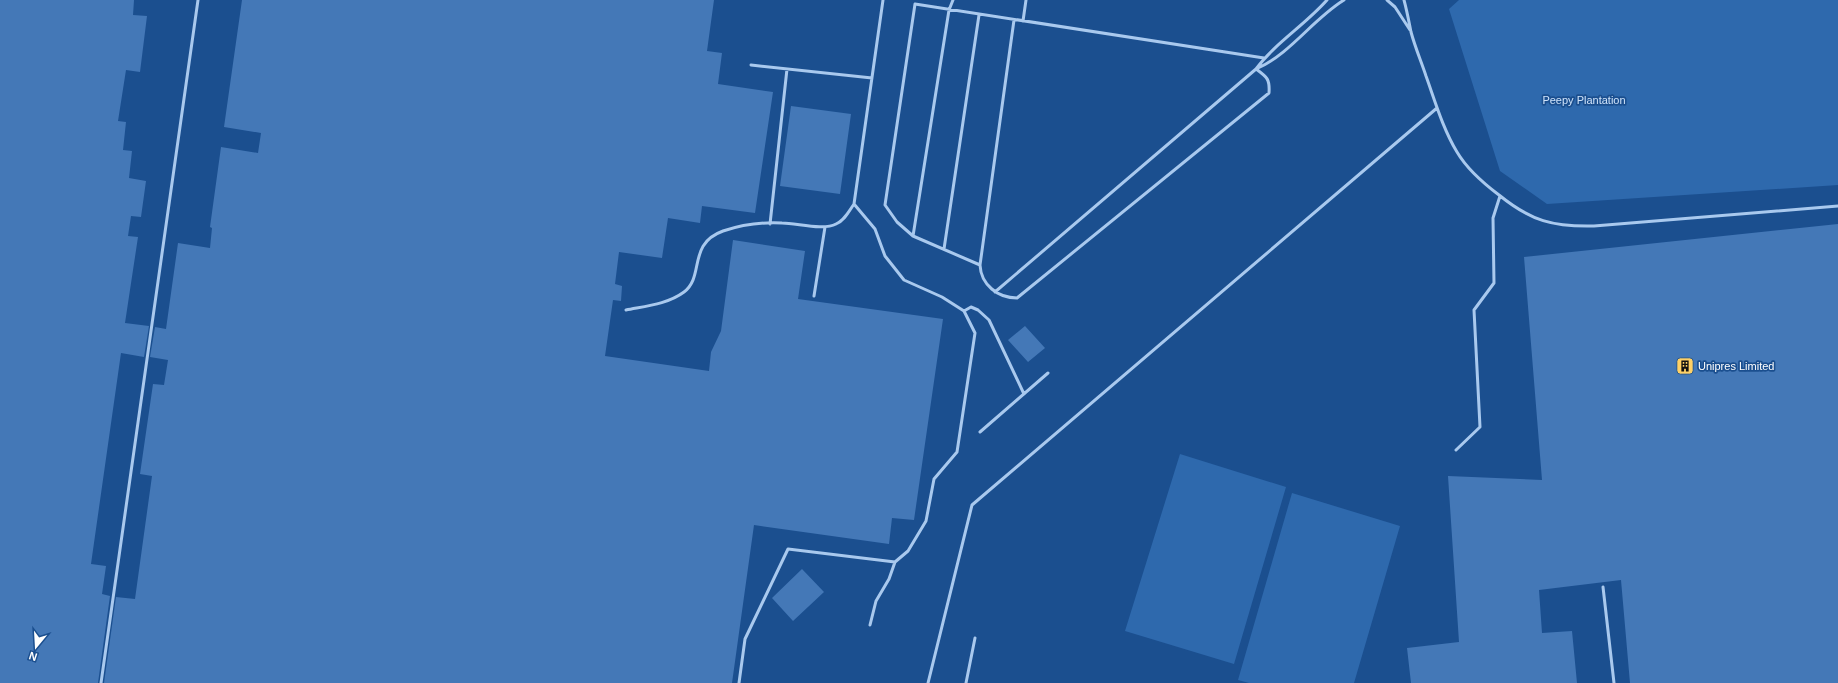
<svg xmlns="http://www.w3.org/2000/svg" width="1838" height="683" viewBox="0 0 1838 683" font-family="Helvetica,sans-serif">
	<rect width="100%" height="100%" fill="#1b4f8f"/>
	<path fill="#2e69ad" d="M1459,0H1838V185L1547,204L1500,171L1449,9Z
		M1180,454L1286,487L1234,664L1125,631Z
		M1292,493L1400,526L1354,683H1249L1238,680Z"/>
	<path fill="#4478b7" d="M0,0H134L133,15L147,16L140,72L126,70L118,121L126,122L123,150L132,151L129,178L146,181L141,217L131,216L128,236L138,237L125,323L149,326L144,357L121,353L91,564L106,566L102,594L110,596L98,683H0Z
		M242,0H714L707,51L722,53L718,84L773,92L755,213L702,206L700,223L668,218L662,258L619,252L615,284L622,286L621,301L613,300L605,356L709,371L711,352L721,331L733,240L805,251L798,299L943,319L914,520L892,518L889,544L754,525L732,683H104L116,597L135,599L152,476L140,474L153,384L164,385L168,360L150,357L155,327L166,329L178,243L210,248L212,228L210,227L221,147L258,153L261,133L224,127Z
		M791,106L851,114L840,194L780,186Z
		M1838,224V683H1630L1621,580L1539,590L1542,633L1572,631L1577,683H1411L1407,648L1459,642L1448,476L1542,480L1524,257Z
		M1025,326L1045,348L1028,362L1008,340Z
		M802,569L824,592L793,621L772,598Z"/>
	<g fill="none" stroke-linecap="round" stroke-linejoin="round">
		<path stroke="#a9c9ee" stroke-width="3" d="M1387,0L1395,7L1410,30
			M1404,0C1407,11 1409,22 1411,32C1415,47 1421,61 1426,76C1435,101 1443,129 1457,152C1467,169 1483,183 1499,195C1531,221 1553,227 1594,226L1838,206
			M1014,20L980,265C981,285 998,298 1017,298L1269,93C1270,79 1267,77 1256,69
			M1023,21L1026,0
			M751,65L872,78
			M1258,68C1291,53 1313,19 1344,0
			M770,224L787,69
			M913,236L949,10L953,0
			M944,249L979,15
			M980,265L913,236L897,222L885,205L915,4L1264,58
			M995,292L1256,69C1275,43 1305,25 1327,0
			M814,296L825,227
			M626,310C646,306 668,304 684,292C705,276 687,244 723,231C741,225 763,222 782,223C797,223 823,231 836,224C845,220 849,211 854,204
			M964,311L971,307L978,310L989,320L1024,394
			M980,432L1048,373
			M1456,450L1480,427L1474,310L1494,283L1493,218L1500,196
			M1603,587L1614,683
			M870,625L876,601L889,579L895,562
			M101,683L198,0
			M739,683L745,639L788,549L895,562L908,551L926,521L934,479L957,452L975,333L964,311L942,297L904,280L885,256L875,229L854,204L883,0
			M928,683L972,505L1437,108
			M966,683L975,638"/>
	</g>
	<defs>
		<symbol id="building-square" viewBox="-11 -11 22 22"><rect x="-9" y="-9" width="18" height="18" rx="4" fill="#ffd166" stroke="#1b4f8f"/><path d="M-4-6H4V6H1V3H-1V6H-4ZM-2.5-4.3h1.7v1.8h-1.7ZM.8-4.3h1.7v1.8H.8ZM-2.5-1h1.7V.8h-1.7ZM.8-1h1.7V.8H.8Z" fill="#111"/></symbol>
	</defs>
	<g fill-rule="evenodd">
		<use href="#building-square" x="1675" y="356" width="20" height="20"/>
	</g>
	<g text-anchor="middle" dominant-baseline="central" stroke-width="3.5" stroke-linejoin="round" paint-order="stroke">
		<g font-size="11" fill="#cfe3fa" stroke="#1b4f8f">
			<text x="1584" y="100">Peepy Plantation</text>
		</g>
		<g font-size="11" fill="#fff" stroke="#1b4f8f" text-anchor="start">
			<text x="1698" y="366">Unipres Limited</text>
		</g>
	</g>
	<g transform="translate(36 647) rotate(198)" stroke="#1b4f8f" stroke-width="3" paint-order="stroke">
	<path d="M0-3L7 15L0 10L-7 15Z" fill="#ffffff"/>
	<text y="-6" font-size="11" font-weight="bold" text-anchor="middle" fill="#ffffff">N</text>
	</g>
</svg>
